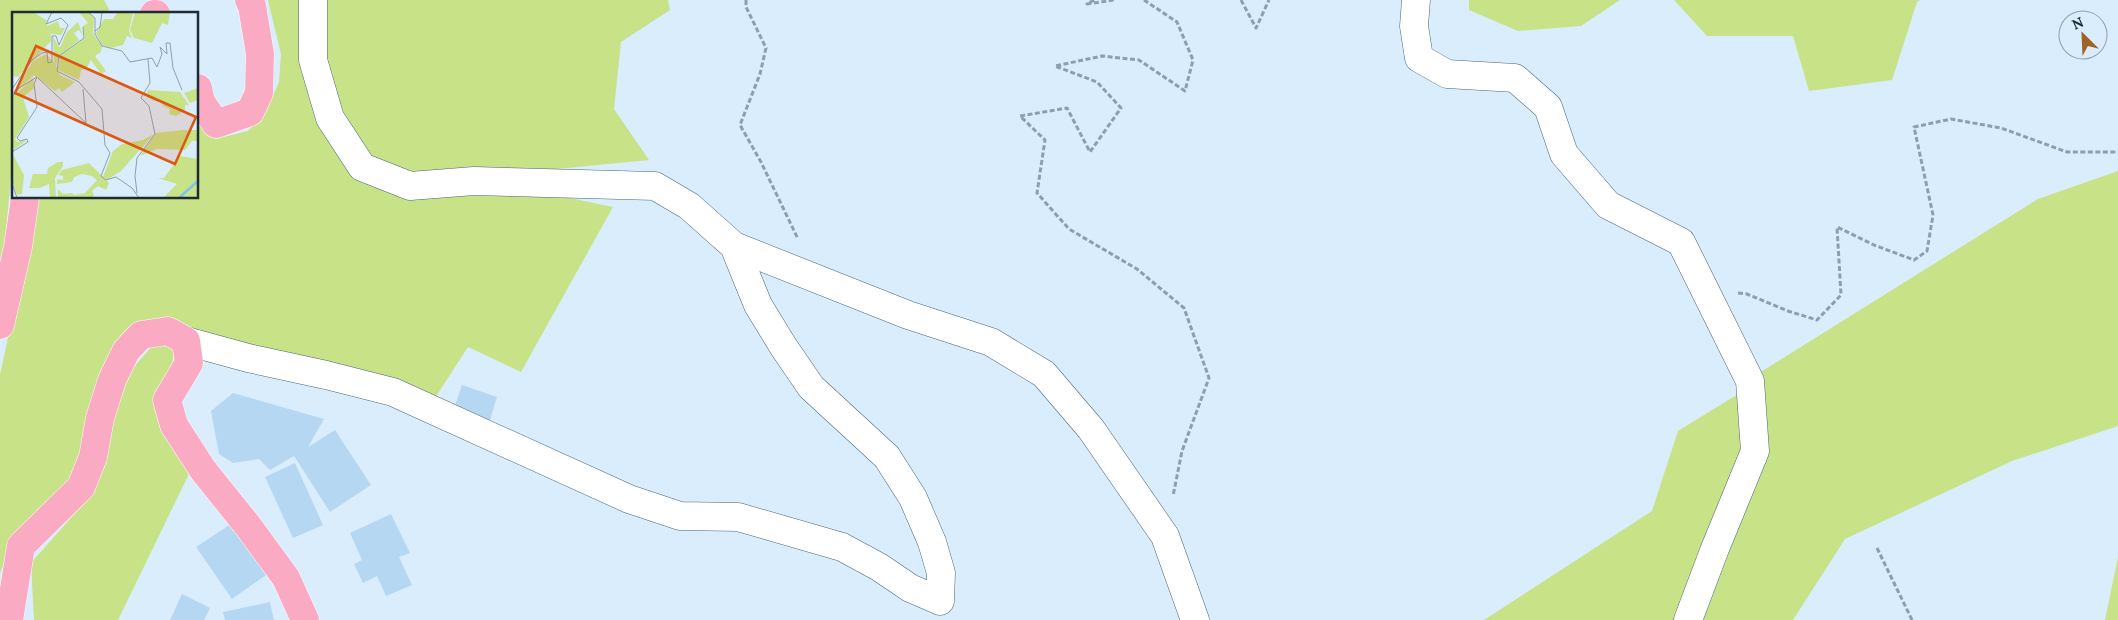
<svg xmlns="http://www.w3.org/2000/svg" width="2118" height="620" viewBox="0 0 2118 620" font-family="Lora,serif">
	<rect width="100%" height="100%" fill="#daedfd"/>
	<path fill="#c7e287" d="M0,0H104L109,9L106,14H14V163L12,166L4,252L0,271Z
		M268,0H305L357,175L536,191L613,207L521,372L468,347L435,398L157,320L80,459L68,486L12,545L0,573V375L27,249L35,198H198V120L215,139L248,131L267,110L279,82L281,54Z
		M318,0H668L670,10L621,42L614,109L649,160L527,172L405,175L368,157L335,110L318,56Z
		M1469,0H1620L1581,26L1518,31L1469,10Z
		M1674,0H1920L1917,2L1892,80L1809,91L1793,36H1707Z
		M2118,171V426L2012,461L1845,539L1793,620H1703L1765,459L1759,373L2038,199Z
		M155,343L174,348L172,367L153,398L167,437L189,474L118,620H34L31,563L85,502L111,409L132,369Z
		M1743,391L1747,454L1682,620H1484L1652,511L1678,431Z
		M2118,557V620H2105Z"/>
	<path fill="#b6d7f1" d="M462,385L497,397L489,423L453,411Z
		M233,393L324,419L308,447L335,430L371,485L330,512L294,456L270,470L259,459L233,463L219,454L211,411Z
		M295,463L323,525L293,538L265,477Z
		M391,514L410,553L399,557L412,585L386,596L377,576L363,583L354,564L362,560L350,533Z
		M231,524L266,575L232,599L196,547Z
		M182,594L210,608L204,620H170Z
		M270,602L274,620H225L223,612Z"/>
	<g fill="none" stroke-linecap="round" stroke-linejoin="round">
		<defs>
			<path id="minor" d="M313,0V60L330,118L362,167L410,186L474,181L655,186L689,206L734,246L908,315L991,342L1044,374L1091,429L1165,536L1195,620
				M1416,0L1414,26L1419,58L1447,74L1515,78L1548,107L1564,154L1608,205L1681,242L1750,381L1755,451L1714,551L1688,620
				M186,341L248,358L326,375L393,392L629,499L680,516L738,517L842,547L879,567L910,588L940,601L941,573L932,542L913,498L887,457L811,387L783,346L758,305L734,246"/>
			<path id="major" d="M154,14H156
				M198,88L201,102L216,124L250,112L259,93L260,54L252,6L249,0
				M0,325L18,247L25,198
				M9,620L21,546L81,487L93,457L100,418L112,380L126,351L141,335L168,331L186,341L189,363L167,400L174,425L203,470L248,526L286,578L305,620"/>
		</defs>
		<use href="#minor" stroke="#47657b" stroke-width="29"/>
		<use href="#major" stroke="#fff" stroke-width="29"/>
		<path stroke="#8d9eac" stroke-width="3" stroke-dasharray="5 2.5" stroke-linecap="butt" d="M746,0V7L766,48L760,74L740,125L761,162L798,239
			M1094,0L1087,4L1114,0
			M1144,0L1177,22L1193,60L1185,91L1139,60L1102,56L1055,66L1097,82L1121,108L1090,152L1067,108L1020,116L1045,140L1037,193L1069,229L1137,269L1184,308L1209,378L1182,451L1173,496
			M1241,0L1256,28L1269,0
			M1738,293L1747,294L1788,311L1817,320L1841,295L1837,227L1874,245L1914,260L1927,251L1933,215L1914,127L1951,119L2001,128L2067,152H2118
			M1877,548L1912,620"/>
		<use href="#minor" stroke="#fff" stroke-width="28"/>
		<use href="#major" stroke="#fbaac4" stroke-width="28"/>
	</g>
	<g transform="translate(12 12)">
		<rect width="186" height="186" fill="#daedfd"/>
		<path d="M0,0H21L34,8L35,14L46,9L48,16H53L49,23L39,22V29L6,65L0,64ZM67,0H75L82,6L81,21L90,35L89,40L83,44L94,59L89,62L79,48L74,57L69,58L67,68L46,58L48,44L73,26L71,14L76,11ZM116,0H121L117,19L120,26L115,24L111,33L99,36L90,33L84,21L92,7H101L105,1ZM123,0H158L156,13L150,11L140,31L122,26L118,18ZM66,10L71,24L67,18L62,21L67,28L47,44L44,54L48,63L63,70L50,80L47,76L43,79L22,63L0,84L21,49L34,42L42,50L41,24L47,35L49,34L54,21ZM21,66L22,76L11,85L17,105L3,127L6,130L15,128L0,139V86ZM186,76V88L178,91L172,81ZM136,78L168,80L177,93H173V98L164,104L157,102L158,97L151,94L149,88L142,89L134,84ZM171,118H186V129H180L173,138L145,137L128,144L144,121ZM142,122L109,159L95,168L91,165L101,139L110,132L131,128ZM0,141L12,163L10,182L5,183L0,168ZM168,144L186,147V186H151L165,172L146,166H152ZM46,150H51V154L43,166L44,186H38L37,172L28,176H17L21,162H35L36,156ZM77,151L97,171L94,178L86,174L80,179L82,183L80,186H46V177L51,182L60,181L62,183L73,181L85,168L80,164L70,162L62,165L60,170L45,172V167L51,168V164L46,163L50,158Z" fill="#c7e287"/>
		<path fill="none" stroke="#82c2f2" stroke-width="2.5" d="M167,186L187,168"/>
		<path fill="none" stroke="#8f9fad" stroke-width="1" d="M76,0L83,6V22L90,34L110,39L118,50L140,46L145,55L150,42L148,35L155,42L154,31H158L161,56L170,78M71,15L72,26L47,44L45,59L67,70L90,97L93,133L98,141L89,164L94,168L104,165L120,176L127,186M83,19L88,15L90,0M26,66L74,111L71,77M0,77L20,48L30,41L35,40L36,51L40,50V24H44L47,33L56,13L49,6L34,12L40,0M0,86L7,76L25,65L22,72L25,95L5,126L8,129L15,127L16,130L0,140M0,171L5,186M125,181L123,164L125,146L143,122L137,94L129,86L138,71L136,47"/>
		<path fill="#de570e" fill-opacity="0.15" stroke="#de570e" stroke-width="2.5" d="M24,34L184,105L163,152L3,81Z"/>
		<rect width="186" height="186" fill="none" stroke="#1e2b35" stroke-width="2.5"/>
	</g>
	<g transform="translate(2083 35) rotate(336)"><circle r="24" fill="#daedfd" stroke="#8f9fad"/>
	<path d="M0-4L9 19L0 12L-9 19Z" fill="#a06326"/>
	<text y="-8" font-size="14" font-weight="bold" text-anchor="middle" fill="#1e2b35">N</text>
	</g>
</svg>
